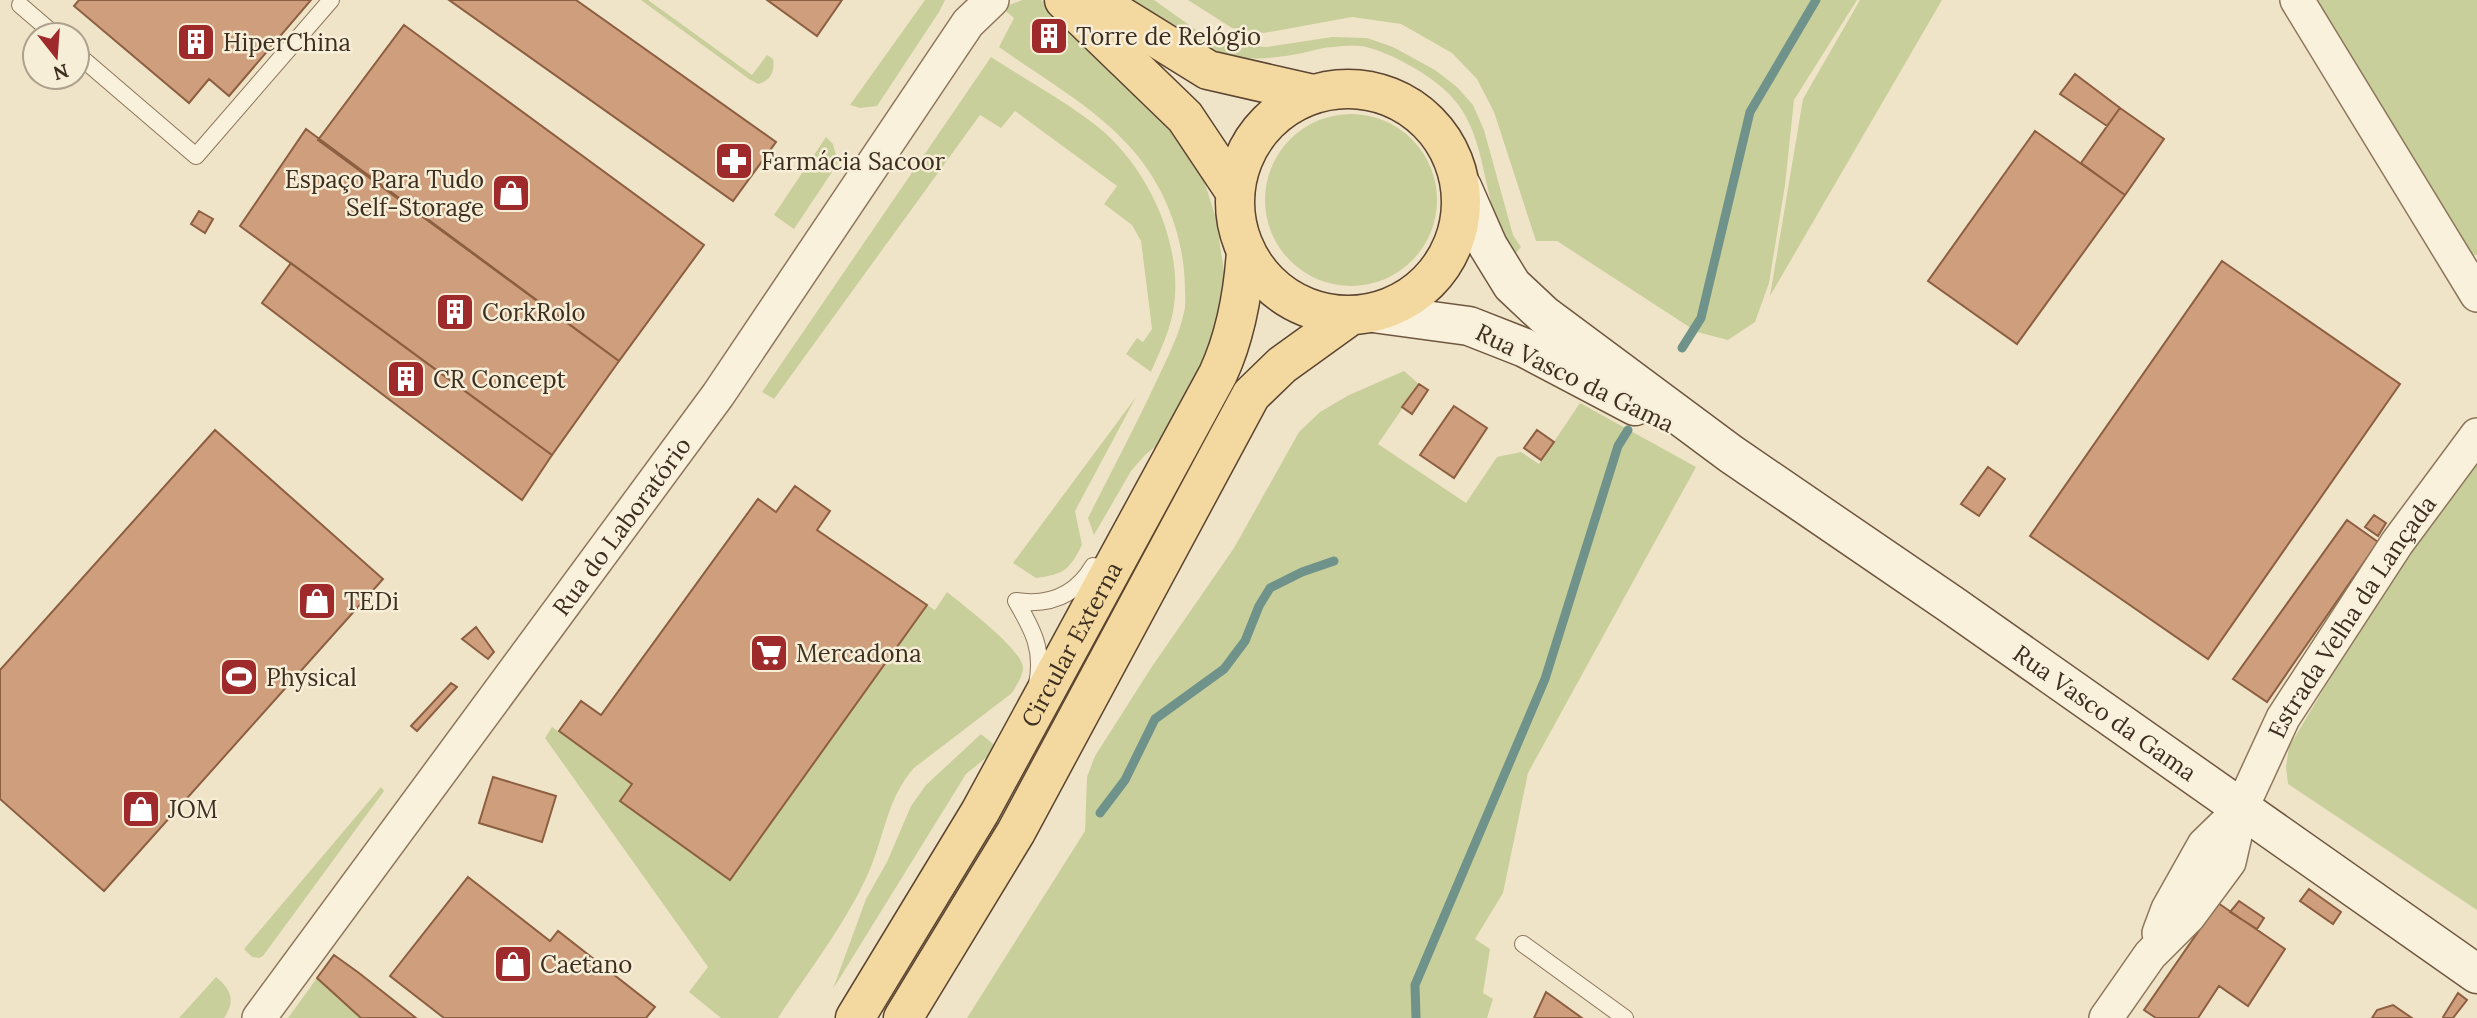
<svg xmlns="http://www.w3.org/2000/svg" width="2477" height="1018" viewBox="0 0 2477 1018" font-family="Lora,serif">
	<rect width="100%" height="100%" fill="#f0e4c8"/>
	<path fill="#c9cf9b" d="M641,0H648L752,75L767,55L773,59C775,71 771,81 758,84L749,79Z
		M925,0H945L939,12L877,106L860,108L850,105Z
		M1022,0H1041L1107,56L1176,125L1200,169L1208,193L1216,219L1226,284L1224,316L1171,434L1145,455L1131,471L1094,535L1088,518C1111,472 1135,427 1157,380C1167,358 1179,336 1184,312C1186,305 1185,297 1185,291C1185,238 1165,185 1129,146C1094,107 1041,77 999,47L1014,18L1002,8Z
		M1131,0H1154L1199,32L1234,45L1267,47L1332,37L1367,38L1393,47L1435,70L1457,87L1473,105L1484,130L1513,235L1521,247L1516,253C1477,208 1493,138 1449,94C1432,76 1390,52 1366,47C1357,45 1344,46 1334,47C1322,47 1310,52 1297,54C1276,58 1250,61 1228,55C1193,46 1162,20 1131,0Z
		M1188,0H1857L1794,100L1785,185L1769,283L1755,322L1728,340L1697,332L1557,241H1536L1494,112L1477,79L1452,53L1401,24L1352,17L1264,33L1232,28Z
		M1860,0H1942L1770,296L1803,99Z
		M2310,0H2477V255L2469,256Z
		M991,57C1026,80 1065,101 1098,127C1149,168 1185,247 1173,312C1169,333 1159,353 1151,372L1126,354L1137,338L1143,342L1152,329L1141,241L1132,225L1104,204L1117,186L1015,111L1001,128L980,115L774,399L762,392Z
		M1265 200a86 86 0 1 1 172 0a86 86 0 1 1-172 0Z
		M826,137L833,144L838,163L794,229L774,215Z
		M1404,371L1419,384L1378,444L1466,503L1497,457L1521,452L1539,464L1580,403L1696,467L1528,773L1503,893L1475,939L1490,949L1483,993L1493,999L1487,1018H967L1085,831L1087,777L1095,756L1151,668L1234,548L1299,432L1320,412L1349,395Z
		M1136,397L1075,511L1082,545C1069,570 1065,574 1036,578L1013,563Z
		M2477,457V910L2288,784L2286,767L2289,747L2363,623Z
		M947,592C963,605 1023,650 1023,668C1023,676 1016,686 1012,693L914,768C886,799 884,840 867,876C844,926 808,972 778,1018H721L689,992L708,967L545,738L552,727L632,784L730,880L927,605L935,610Z
		M981,734L998,748L966,774L833,989L866,899L887,862L911,806L926,785Z
		M381,787L384,791L263,956L259,958L252,957L244,949Z
		M216,977C231,989 236,1001 224,1018H179Z
		M317,978L361,1018H288Z"/>
	<g fill="none" stroke-linecap="round" stroke-linejoin="round">
		<path stroke="#6f938a" stroke-width="9" d="M1682,348L1701,318L1750,112L1816,0
			M1100,813L1125,780L1155,719L1224,669L1245,641L1259,606L1270,588L1302,572L1334,561
			M1416,1018L1415,985L1545,679L1618,446L1628,430"/>
	</g>
	<path fill="#cf9f7d" stroke="#8d5f41" stroke-width="2" d="M79,0H311L229,96L209,79L189,103L74,6Z
		M449,0H576L776,142L733,201Z
		M767,0H842L817,36Z
		M404,25L704,245L619,361L318,140Z
		M2075,74L2120,108L2107,126L2060,94Z
		M2120,108L2164,139L2125,195L2081,163Z
		M306,129L619,361L552,455L240,226Z
		M2035,131L2125,195L2017,344L1928,281Z
		M199,211L213,219L205,233L191,224Z
		M2222,261L2400,384L2208,659L2030,536Z
		M291,263L552,455L522,500L262,303Z
		M1419,384L1428,390L1412,414L1402,407Z
		M1454,406L1487,428L1454,478L1420,455Z
		M215,430L383,579L104,891L0,799V670Z
		M1537,430L1554,442L1541,460L1524,448Z
		M1988,467L2005,479L1979,516L1961,504Z
		M795,486L830,511L817,530L927,605L730,880L620,801L632,784L559,731L581,701L601,715L758,499L776,512Z
		M2374,515L2386,523L2378,536L2365,527Z
		M2347,520L2378,542L2267,702L2233,679Z
		M476,627L494,652L488,659L462,639Z
		M451,683L457,687L417,731L411,726Z
		M493,777L556,796L542,842L479,823Z
		M468,877L550,941L558,931L655,1007L646,1018H444L390,976Z
		M2309,889L2341,912L2333,924L2300,901Z
		M2239,901L2264,918L2257,929L2230,912Z
		M2218,903L2285,949L2248,1006L2219,986L2198,1018H2156L2144,1010Z
		M334,955L359,973L416,1018H361L317,978Z
		M1546,992L1582,1018H1534Z
		M2458,993L2467,1000L2453,1018H2444L2443,1017Z
		M2393,1005L2412,1018H2372L2377,1010Z"/>
	<g fill="none" stroke-linecap="round" stroke-linejoin="round">
		<defs>
			<path id="service" d="M20,5L55,35
				M77,54L196,156L331,0
				M1016,601C1050,606 1076,595 1093,566
				M1016,601C1033,630 1044,650 1037,684
				M1523,944L1625,1018"/>
			<g id="minor">
				<path d="M2297,0L2477,295"/>
				<path d="M2159,933L2168,909L2204,845L2241,809"/>
				<path id="s1" d="M259,1018L718,395L968,23L992,0"/>
				<path id="s2" d="M2106,1018L2150,955L2189,916L2229,862L2241,809L2283,718L2397,543L2477,435"/>
			</g>
			<g id="secondary">
				<path id="s3" d="M1462,187L1488,246L1512,285L1544,315L1731,454L1952,605L2477,974"/>
				<path d="M1373,313L1469,326L1525,348L1635,406"/>
			</g>
			<g id="primary">
				<path d="M1064,0L1185,117L1235,192"/>
				<path d="M1095,0L1208,70L1313,94"/>
				<circle cx="1348" cy="202" r="113"/>
				<path id="s4" d="M855,1018L980,812L1218,374C1236,335 1243,295 1246,252"/>
				<path d="M903,1018L1016,832L1251,395L1282,365L1350,316"/>
			</g>
		</defs>
		<use href="#service" stroke="#8d765c" stroke-width="18"/>
		<use href="#minor" stroke="#8d765c" stroke-width="36"/>
		<use href="#secondary" stroke="#6f573f" stroke-width="41"/>
		<use href="#primary" stroke="#5b4430" stroke-width="41"/>
		<use href="#service" stroke="#faf1dc" stroke-width="16"/>
		<use href="#minor" stroke="#faf1dc" stroke-width="33"/>
		<use href="#secondary" stroke="#faf1dc" stroke-width="38"/>
		<use href="#primary" stroke="#f3d9a0" stroke-width="38"/>
	</g>
	<defs>
		<symbol id="building-square" viewBox="-11 -11 22 22"><rect x="-9" y="-9" width="18" height="18" rx="4" fill="#9e2a2b" stroke="#f7eed8"/><path d="M-4-6H4V6H1V3H-1V6H-4ZM-2.5-4.3h1.7v1.8h-1.7ZM.8-4.3h1.7v1.8H.8ZM-2.5-1h1.7V.8h-1.7ZM.8-1h1.7V.8H.8Z" fill="#fff"/></symbol>
		<symbol id="pharmacy-square" viewBox="-11 -11 22 22"><rect x="-9" y="-9" width="18" height="18" rx="4" fill="#9e2a2b" stroke="#f7eed8"/><path d="M-2-6h4v4h4v4h-4v4h-4v-4h-4v-4h4Z" fill="#fff"/></symbol>
		<symbol id="shop-square" viewBox="-11 -11 22 22"><rect x="-9" y="-9" width="18" height="18" rx="4" fill="#9e2a2b" stroke="#f7eed8"/><path d="M-5-2.5h2.3a2.7 3.5 0 0 1 5.4 0H5L5.5 6h-11ZM-1.5-2.5h3a1.5 2.3 0 0 0-3 0Z" fill="#fff"/></symbol>
		<symbol id="supermarket-square" viewBox="-11 -11 22 22"><rect x="-9" y="-9" width="18" height="18" rx="4" fill="#9e2a2b" stroke="#f7eed8"/><path d="M-6-5.5h2.5l.6 2H6L4.5 2H-2.5L-4.4-4H-6ZM-1.5 3.2a1.3 1.3 0 1 0 .1 0ZM3 3.2a1.3 1.3 0 1 0 .1 0Z" fill="#fff"/></symbol>
		<symbol id="stadium-square" viewBox="-11 -11 22 22"><rect x="-9" y="-9" width="18" height="18" rx="4" fill="#9e2a2b" stroke="#f7eed8"/><path d="M0-5a6.5 5 0 1 0 0 10a6.5 5 0 1 0 0-10ZM-3.5-1.8h7v3.6h-7Z" fill="#fff"/></symbol>
	</defs>
	<g fill-rule="evenodd">
		<use href="#building-square" x="1027" y="14" width="44" height="44"/>
		<use href="#building-square" x="174" y="20" width="44" height="44"/>
		<use href="#pharmacy-square" x="712" y="139" width="44" height="44"/>
		<use href="#shop-square" x="489" y="171" width="44" height="44"/>
		<use href="#building-square" x="433" y="290" width="44" height="44"/>
		<use href="#building-square" x="384" y="357" width="44" height="44"/>
		<use href="#shop-square" x="295" y="579" width="44" height="44"/>
		<use href="#supermarket-square" x="747" y="631" width="44" height="44"/>
		<use href="#stadium-square" x="217" y="655" width="44" height="44"/>
		<use href="#shop-square" x="119" y="787" width="44" height="44"/>
		<use href="#shop-square" x="491" y="942" width="44" height="44"/>
	</g>
	<g text-anchor="middle" dominant-baseline="central" stroke-width="5" stroke-linejoin="round" paint-order="stroke">
		<g font-size="24" fill="#3d2e20" stroke="#f7eed8" text-anchor="start">
			<text x="1076" y="36">Torre de Relógio</text>
			<text x="223" y="42">HiperChina</text>
			<text x="761" y="161">Farmácia Sacoor</text>
			<text x="484" y="179" text-anchor="end">Espaço Para Tudo<tspan x="484" dy="28">Self-Storage</tspan></text>
			<text x="482" y="312">CorkRolo</text>
			<text x="433" y="379">CR Concept</text>
			<text x="344" y="601">TEDi</text>
			<text x="796" y="653">Mercadona</text>
			<text x="266" y="677">Physical</text>
			<text x="168" y="809">JOM</text>
			<text x="540" y="964">Caetano</text>
		</g>
		<g font-size="24" fill="#3d2e20" stroke="#f7eed8">
			<text transform="translate(1575 378) rotate(26)">Rua Vasco da Gama</text>
			<text stroke="none"><textPath href="#s1" startOffset="611">Rua do Laboratório</textPath></text>
			<text stroke="none"><textPath href="#s2" startOffset="476">Estrada Velha da Lançada</textPath></text>
			<text stroke="none"><textPath href="#s4" startOffset="432">Circular Externa</textPath></text>
			<text stroke="none"><textPath href="#s3" startOffset="842">Rua Vasco da Gama</textPath></text>
		</g>
	</g>
	<g transform="translate(56 56) rotate(163)"><circle r="33" fill="#f7eed8" stroke="#ada18e" stroke-width="2"/>
	<path d="M0-5L12 26L0 18L-12 26Z" fill="#9e2a2b"/>
	<text y="-10" font-size="19" font-weight="bold" text-anchor="middle" fill="#3d2e20">N</text>
	</g>
</svg>
